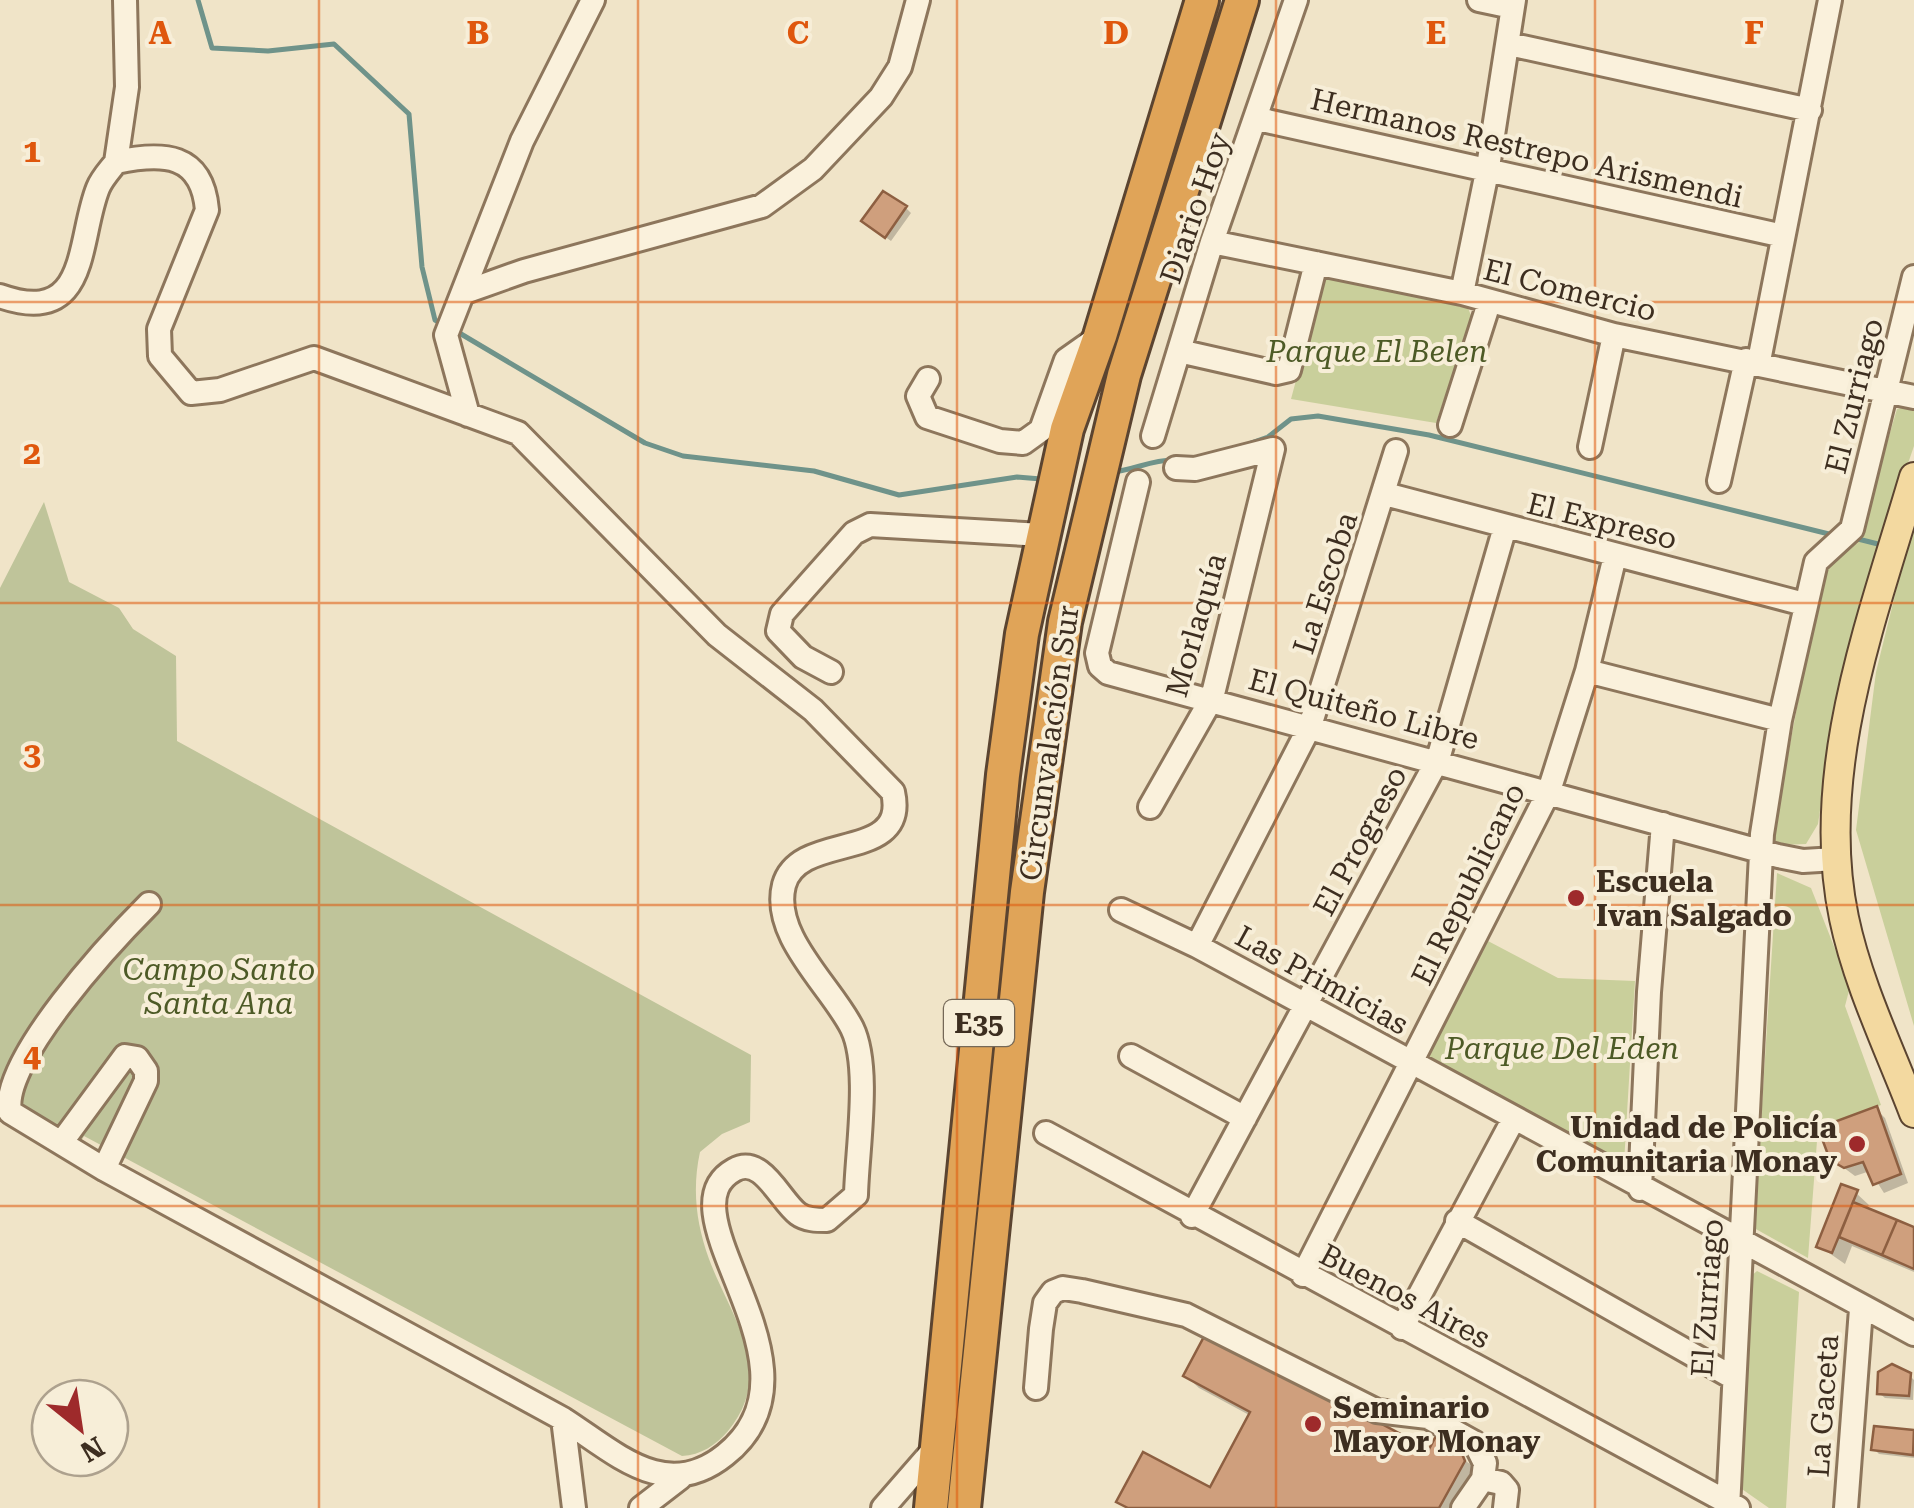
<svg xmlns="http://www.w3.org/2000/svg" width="1914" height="1508" viewBox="0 0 1914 1508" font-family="'Roboto Serif',serif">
	<rect width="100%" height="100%" fill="#f0e4c8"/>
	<path fill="#c9cf9b" d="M1324,276L1468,308L1472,318L1436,423L1291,399Z
		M1909,406L1914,410V446L1879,548L1831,735L1818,824L1806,844L1779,845L1772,839L1829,539L1857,544L1897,409Z
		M1914,518V1026L1856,830L1876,672Z
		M1777,873L1811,888L1850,987L1845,1006L1881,1105L1818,1128L1808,1258L1754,1228Z
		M1488,941L1558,978L1635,981L1624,1163L1426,1056Z
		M1757,1271L1799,1292L1786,1508H1769L1739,1487L1750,1277Z"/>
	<path fill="#bfc49a" d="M44,502L69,582L119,608L133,629L176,656L177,741L751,1055L750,1122L722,1134L700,1152C692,1189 696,1223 709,1259C731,1318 777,1371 728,1431C716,1445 701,1455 682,1456L84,1136L77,1148L0,1106V588Z"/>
	<path fill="#0003" d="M906,208L911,213L891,241L870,226Z
		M1876,1109L1885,1118L1908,1183L1884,1193L1870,1171L1855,1176L1832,1159Z
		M1856,1193L1869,1205L1866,1210L1914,1230V1272L1852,1246L1845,1264L1819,1246Z
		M1909,1375L1914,1380L1913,1400L1885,1398L1879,1393Z
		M1186,1376L1430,1452L1437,1439L1475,1468L1455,1508H1126L1119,1501L1211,1490L1251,1416L1199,1388Z
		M1876,1428L1914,1433V1458L1879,1454L1874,1449Z"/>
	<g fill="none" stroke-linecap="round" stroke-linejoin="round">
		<path stroke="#6f938a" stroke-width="5" d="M198,0L212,48L268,51L334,44L409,114L422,267L435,320L442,324
			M456,331L645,443L683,456L814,471L899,495L1017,477L1041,479
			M1251,443L1268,437L1291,419L1318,416L1429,435L1833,535
			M1112,472C1135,470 1150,460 1173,460
			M1854,538L1882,545"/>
	</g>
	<path fill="#cf9f7d" stroke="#8d5f41" stroke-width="2.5" d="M883,191L907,206L885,238L861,221Z
		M1877,1106L1901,1174L1873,1185L1863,1162L1844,1168L1830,1160L1818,1128Z
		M1841,1184L1858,1190L1832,1253L1816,1247Z
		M1853,1202L1897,1220L1882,1255L1839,1237Z
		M1897,1220L1914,1227V1269L1882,1255Z
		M1207,1331L1429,1449L1436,1436L1460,1449L1465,1461L1439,1508H1128L1116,1502L1143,1452L1210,1487L1250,1412L1183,1376Z
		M1892,1364L1911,1373L1909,1396L1877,1394L1878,1372Z
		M1874,1426L1914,1430L1913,1455L1871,1450Z"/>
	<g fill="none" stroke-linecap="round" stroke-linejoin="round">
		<defs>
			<path id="minor" d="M1479,0L1512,7
				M1509,44L1810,110
				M1258,119L1783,236
				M116,162L127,87L125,0
				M1212,242L1462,293L1614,335L1914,397
				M465,292L524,271L762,206L813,169L881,97L900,67L918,0
				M1462,293L1488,167L1514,0
				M0,296C90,328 77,240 98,188C102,178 110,170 116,162C163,152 202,153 207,210L159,329L160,356L191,393L220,390L314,358L518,433L717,635L813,710L893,792C909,864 799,830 784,885C771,936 831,986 852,1028C871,1067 857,1150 856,1195L827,1220C817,1220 806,1220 798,1214C780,1201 762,1154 734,1170C657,1213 836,1367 725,1455C665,1503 616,1453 563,1419L574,1508
				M1179,351L1276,373L1289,370L1316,263
				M1759,361L1830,0
				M928,379L918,396L927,417L1000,441L1023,443L1041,430L1066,360L1100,336
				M468,415L446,335L522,141L593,0
				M1450,425L1489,303
				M1153,436L1212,242L1296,0
				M1590,447L1614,335
				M1719,481L1746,360
				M1138,482L1097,653L1100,666L1108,673L1778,856L1803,861L1836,859
				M1385,494L1804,604
				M1587,671L1780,720
				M831,672L803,657L778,631L782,614L854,533L870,525L1043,535
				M1150,807L1212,698L1273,449L1195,469L1176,468
				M149,904C113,940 0,1061 10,1112L104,1169L563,1419
				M1121,910L1197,946L1914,1334
				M1197,946L1310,726L1396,451
				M1131,1056L1245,1118
				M1046,1133L1738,1508
				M61,1143L125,1056L137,1058L146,1071V1081L104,1169
				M1640,1189L1649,992L1663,824
				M1192,1216L1438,759L1505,527
				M1457,1221L1732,1377
				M1303,1275L1549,791L1587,671L1615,556
				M1402,1328L1513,1120
				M1036,1388L1041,1329L1045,1303L1053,1292L1063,1288L1082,1291L1186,1315L1377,1411L1428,1417L1475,1443L1485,1463L1483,1479L1463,1508
				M1483,1479L1501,1483L1507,1490L1505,1508
				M641,1508L680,1478
				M883,1508L937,1446
				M1728,1508L1762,834L1780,720L1816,562L1852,529L1914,277
				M1846,1508L1861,1309"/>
			<path id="major" d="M1914,477C1873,617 1813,771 1844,918C1858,985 1890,1050 1914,1113"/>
			<path id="highway" d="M931,1508L1003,775L1022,634L1067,429L1100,336L1202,0
				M964,1508L1027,892L1065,622L1124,375L1242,0"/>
		</defs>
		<use href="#minor" stroke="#8d765c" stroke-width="28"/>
		<use href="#major" stroke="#5b4430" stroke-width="32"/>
		<use href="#highway" stroke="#5b4430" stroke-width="38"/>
		<use href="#minor" stroke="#faf1dc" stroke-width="22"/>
		<use href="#major" stroke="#f3d9a0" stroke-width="28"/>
		<use href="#highway" stroke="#e0a458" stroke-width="32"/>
	</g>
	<path fill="none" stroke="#df570d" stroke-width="2.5" stroke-opacity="0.55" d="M319,0V1508M638,0V1508M957,0V1508M1276,0V1508M1595,0V1508M0,302H1914M0,603H1914M0,905H1914M0,1206H1914"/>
	<g fill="#9e2a2b" stroke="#f7eed8" stroke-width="4">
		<circle cx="1576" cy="898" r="10"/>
		<circle cx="1857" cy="1144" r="10"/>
		<circle cx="1313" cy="1424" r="10"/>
	</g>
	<g text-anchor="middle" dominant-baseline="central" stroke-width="8" stroke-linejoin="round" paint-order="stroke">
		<rect fill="#f7eed8" stroke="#756857" stroke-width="2.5" x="944" y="1000" width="70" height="46" rx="8"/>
		<g font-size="28" font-weight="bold" fill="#3d2e20">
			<text x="979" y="1023">E35</text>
		</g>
		<g font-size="30" fill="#3d2e20" stroke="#f7eed8">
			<text transform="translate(1527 148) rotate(13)">Hermanos Restrepo Arismendi</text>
			<text transform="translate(1195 208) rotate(-71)">Diario Hoy</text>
			<text transform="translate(1570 290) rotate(14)">El Comercio</text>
			<text transform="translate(1854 396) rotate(-76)">El Zurriago</text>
			<text transform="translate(1602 521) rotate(14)">El Expreso</text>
			<text transform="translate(1325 583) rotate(-72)">La Escoba</text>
			<text transform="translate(1196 625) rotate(-74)">Morlaquía</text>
			<text transform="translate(1364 709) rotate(15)">El Quiteño Libre</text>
			<text transform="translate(1049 743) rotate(-82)">Circunvalación Sur</text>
			<text transform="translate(1360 841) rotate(-62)">El Progreso</text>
			<text transform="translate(1468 884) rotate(-64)">El Republicano</text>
			<text transform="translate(1322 980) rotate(29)">Las Primicias</text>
			<text transform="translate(1405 1296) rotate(28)">Buenos Aires</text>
			<text transform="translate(1707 1298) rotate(-86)">El Zurriago</text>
			<text transform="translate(1823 1406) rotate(-86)">La Gaceta</text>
		</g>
		<g font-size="30" font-style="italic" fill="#4d5a26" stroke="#f7eed8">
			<text x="1377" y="351">Parque El Belen</text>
			<text x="219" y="969">Campo Santo<tspan x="219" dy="34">Santa Ana</tspan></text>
			<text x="1562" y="1048">Parque Del Eden</text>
		</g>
		<g font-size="30" font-weight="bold" fill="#3d2e20" stroke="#f7eed8" text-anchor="start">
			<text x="1596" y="881">Escuela<tspan x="1596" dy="34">Ivan Salgado</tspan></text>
			<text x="1837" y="1127" text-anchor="end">Unidad de Policía<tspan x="1837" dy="34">Comunitaria Monay</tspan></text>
			<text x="1333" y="1407">Seminario<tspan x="1333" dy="34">Mayor Monay</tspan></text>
		</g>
	</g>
	<g font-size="32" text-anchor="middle" font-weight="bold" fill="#df570d" stroke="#f7eed8" stroke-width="8" stroke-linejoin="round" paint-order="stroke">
		<text x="160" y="44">A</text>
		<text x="478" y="44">B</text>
		<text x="798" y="44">C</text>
		<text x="1116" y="44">D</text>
		<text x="1436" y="44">E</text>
		<text x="1754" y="44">F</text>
		<text x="32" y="162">1</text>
		<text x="32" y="464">2</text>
		<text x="32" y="765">3</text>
		<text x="32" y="1067">4</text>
	</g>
	<g transform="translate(80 1428) rotate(150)"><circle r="48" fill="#f7eed8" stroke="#ada18e" stroke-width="2.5"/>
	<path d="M0-8L18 38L0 25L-18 38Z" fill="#9e2a2b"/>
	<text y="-15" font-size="28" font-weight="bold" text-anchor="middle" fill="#3d2e20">N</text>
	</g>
</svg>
